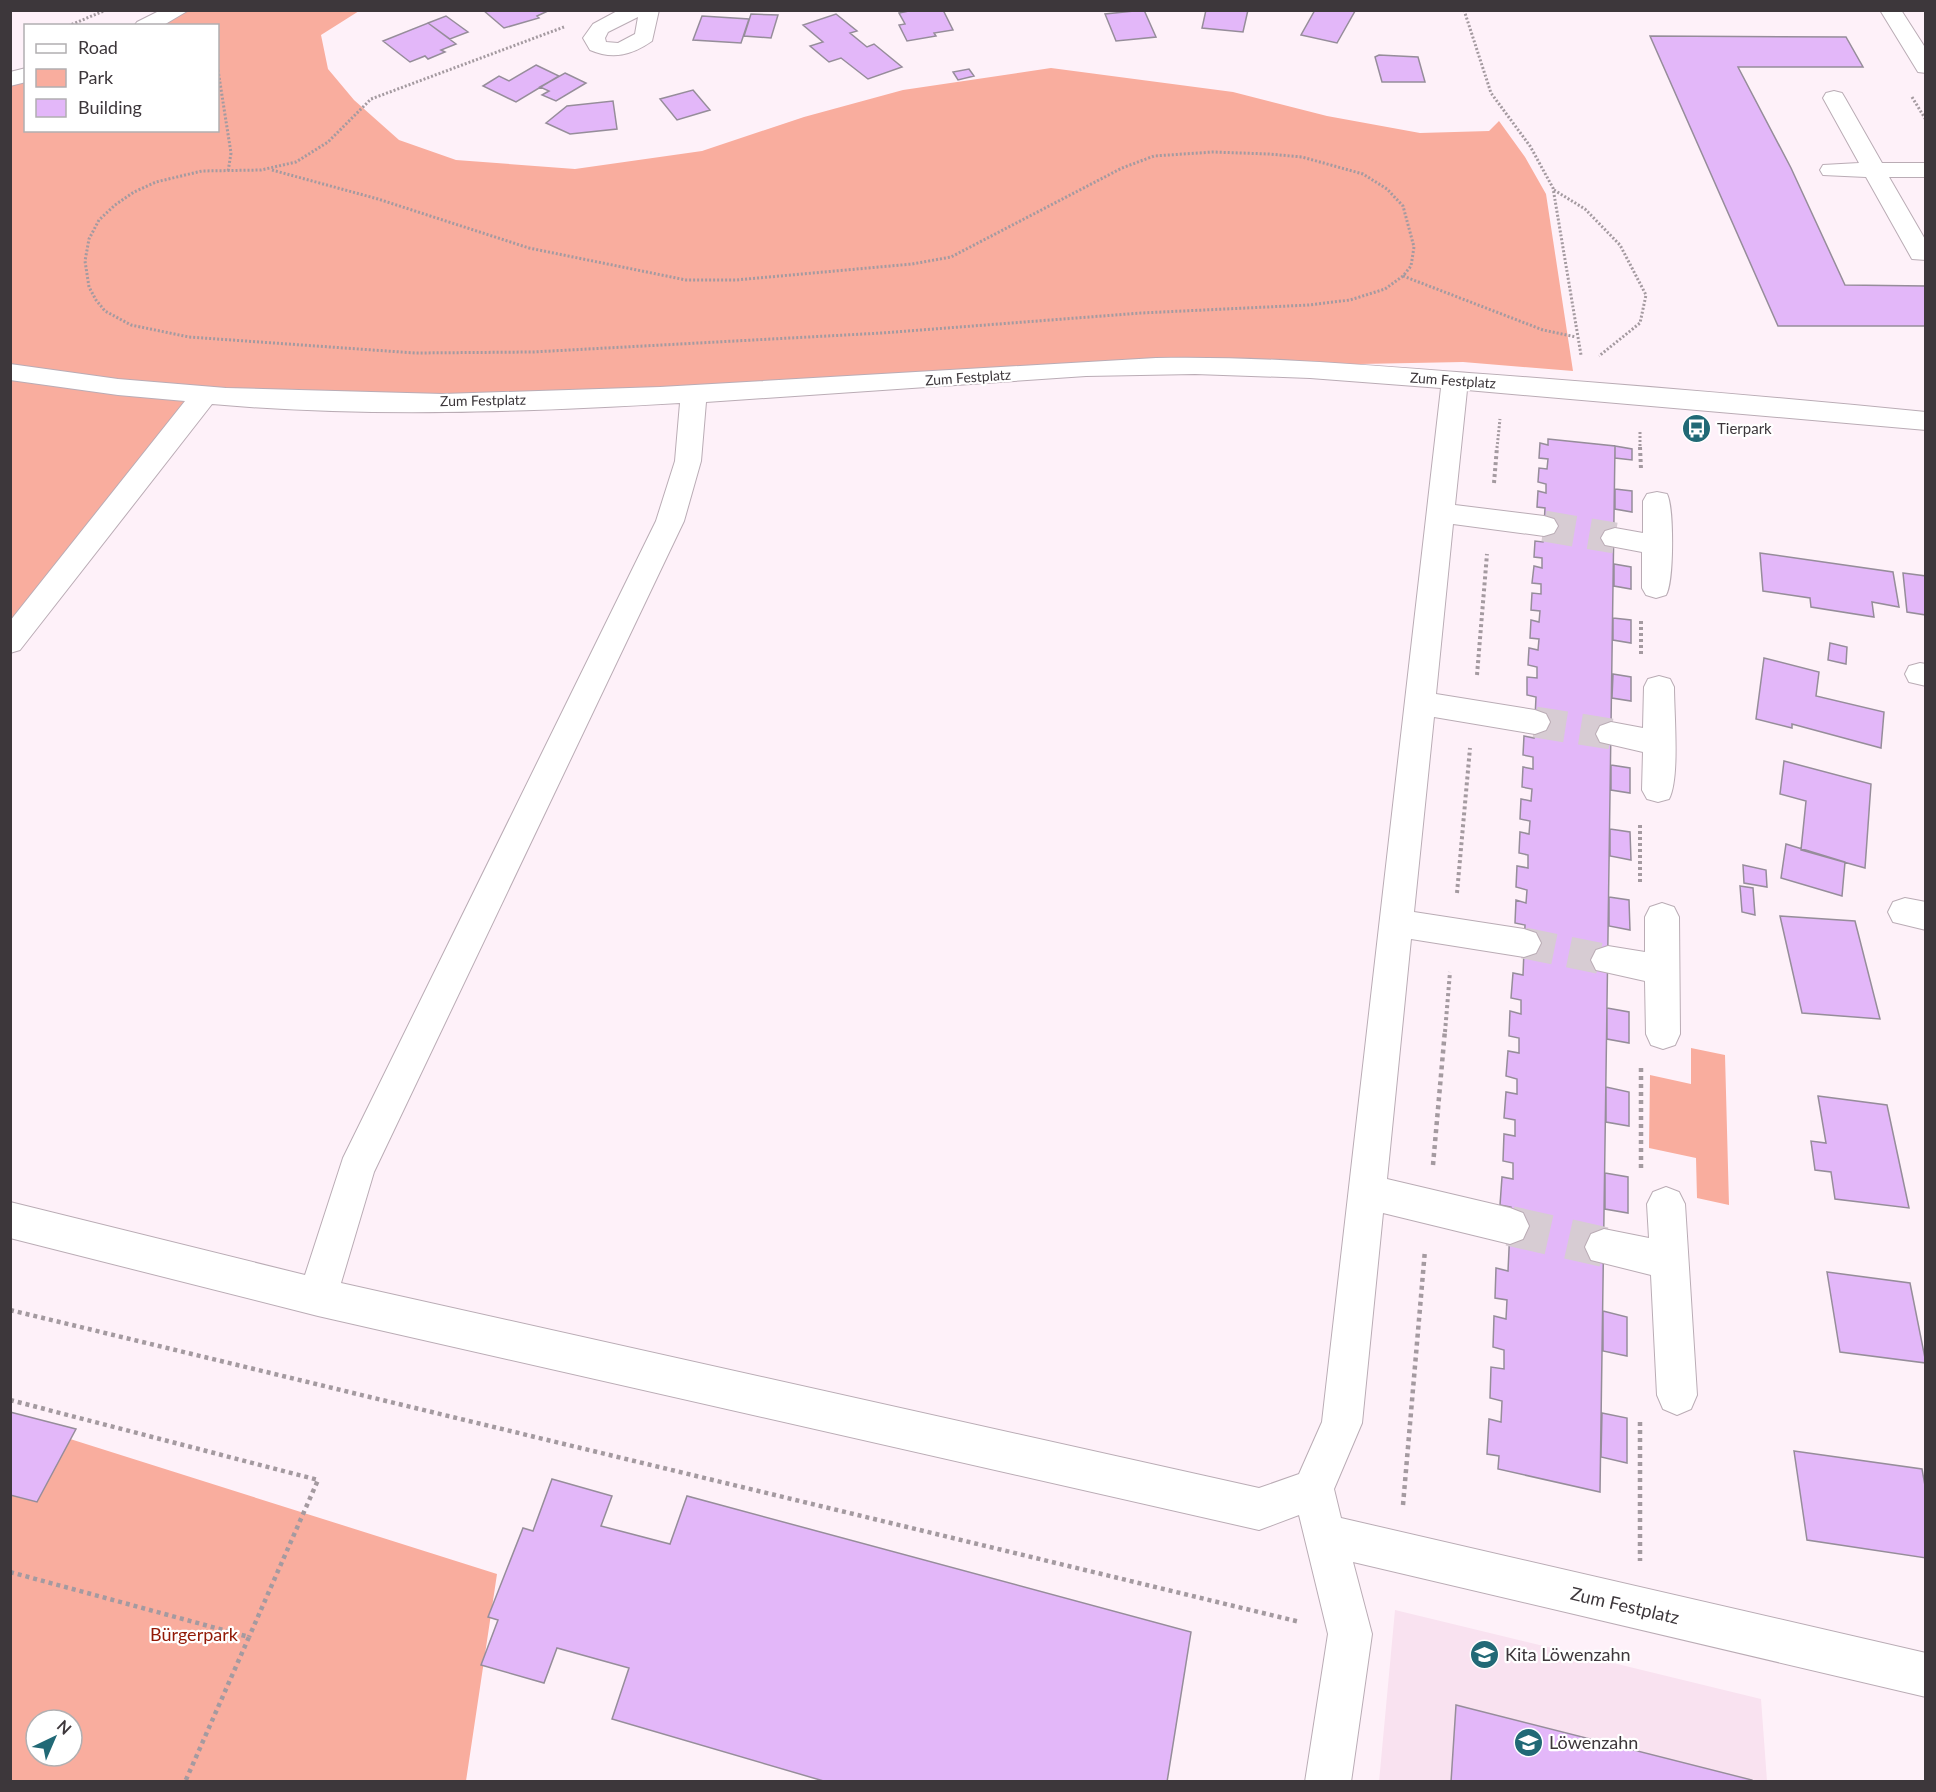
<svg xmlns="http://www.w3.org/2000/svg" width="1936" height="1792" viewBox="0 0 1936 1792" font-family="Lato,sans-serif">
	<rect width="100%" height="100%" fill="#fef1f9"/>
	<path fill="#f9e2f0" d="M1395,1610L1761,1699L1767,1781L1379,1782Z"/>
	<path fill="#f9ad9e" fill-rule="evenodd" d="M179,11H359L321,35L328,69L354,100L399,140L456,160L575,169L702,151L804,117L903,90L1051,68L1233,92L1327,116L1420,133L1489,131L1499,121L1525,157L1546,194L1573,371L1463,362L1257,366L694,394L203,397L11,622V80L25,74L26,130H218V26L144,25Z
		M1691,1048L1725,1055L1729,1205L1697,1198L1696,1158L1649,1148L1650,1075L1691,1084Z
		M10,1420L497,1574L466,1781H11ZM36,1720H72V1756H36Z"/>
	<path fill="#e3b7f9" stroke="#968d9a" stroke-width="1.5" d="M483,10H550L537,16L539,18L504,28Z
		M914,10H943L953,30L934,33L936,36L907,41L899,25L905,24L899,13Z
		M1144,10L1156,37L1116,41L1105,14Z
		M1206,10H1248L1243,32L1202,28Z
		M1315,10H1355V11L1337,43L1301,35Z
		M751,14L778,15L771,38L744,36Z
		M836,14L857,31L850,33L867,47L874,44L902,67L868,79L841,58L829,62L810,46L823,42L803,25Z
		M446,16L468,32L450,39L428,23Z
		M702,16L749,19L741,43L693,40Z
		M428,23L456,44L441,50L445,52L428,59L425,56L410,62L383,41Z
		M1650,36L1846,37L1863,67H1738L1791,168L1845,285L1926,286V326H1778Z
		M1379,55L1418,57L1425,82H1382L1375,57Z
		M536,65L559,76L516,102L483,86L499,76L509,81Z
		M969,69L974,76L958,80L953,72Z
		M565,73L586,83L556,101L542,95L549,91L540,87Z
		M693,90L710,110L677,120L660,99Z
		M613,101L617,129L570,134L546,123L567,106Z
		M1548,439L1615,446L1600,1492L1498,1469L1499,1456L1487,1454L1489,1419L1501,1422L1502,1401L1490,1398L1491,1367L1504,1369V1350L1493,1347L1494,1316L1506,1319L1507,1300L1495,1298L1496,1268L1508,1271L1511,1207L1500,1205L1502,1177L1513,1179V1163L1503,1161L1504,1134L1515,1136V1120L1504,1118L1506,1092L1517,1094V1079L1506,1076L1508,1051L1519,1053V1038L1509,1036L1510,1011L1521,1014V1000L1511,998L1513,973L1523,975L1525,925L1515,923L1516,900L1526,903L1527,890L1516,887L1517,866L1528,868V855L1519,853L1520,832L1529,834L1530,821L1520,819L1521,799L1531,801L1532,789L1522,787L1523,767L1533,769V757L1523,755L1524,736L1534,738L1536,697L1527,695V677L1537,678V667L1528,665L1529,648L1538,650L1539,639L1530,638L1531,620L1539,622L1540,611L1531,610L1532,593L1541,594V584L1532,583L1534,566L1542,568V558L1534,557L1535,541L1543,542L1545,508L1537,507L1538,491L1546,493V484L1538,482L1539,468L1547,469L1548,459L1539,458L1540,443L1548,445Z
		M1615,446L1632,449V460L1615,458Z
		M1615,489L1632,491V512L1615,509Z
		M1760,553L1893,572L1899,607L1872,602L1874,617L1811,607L1810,598L1763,591Z
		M1614,564L1631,567V589L1614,586Z
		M1903,573L1926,576V615L1907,612Z
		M1613,618L1631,620V643L1613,640Z
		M1830,643L1847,647L1846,664L1828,660Z
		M1764,658L1819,672L1816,696L1884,712L1881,748L1792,724V728L1756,719Z
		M1613,674L1631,677V701L1612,698Z
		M1784,761L1871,784L1865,868L1801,850L1806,801L1780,794Z
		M1611,765L1630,768V793L1611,790Z
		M1610,829L1630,832L1631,860L1610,856Z
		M1786,844L1845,862L1842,896L1781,878Z
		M1743,865L1766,870L1767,887L1744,883Z
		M1740,886L1753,888L1755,915L1742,912Z
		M1609,897L1629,900L1630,930L1609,926Z
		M1780,916L1855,921L1880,1019L1802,1013Z
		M1607,1008L1629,1012V1043L1607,1039Z
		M1606,1087L1629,1092V1126L1606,1122Z
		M1818,1096L1887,1105L1909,1208L1835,1199L1831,1172L1815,1170L1811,1141L1826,1143Z
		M1605,1173L1628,1177V1213L1605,1209Z
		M1827,1272L1910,1283L1926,1363L1840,1352Z
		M1603,1311L1627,1317V1356L1603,1351Z
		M10,1412L76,1429L37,1502L10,1495Z
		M1602,1413L1627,1418V1463L1601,1457Z
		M1794,1451L1922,1469L1926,1491V1558L1807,1540Z
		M552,1479L612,1496L601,1526L670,1544L687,1496L1191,1632L1167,1782H827L612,1719L629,1668L557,1648L544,1683L481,1665L498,1620L488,1617L523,1528L533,1531Z
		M1456,1705L1752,1780V1782H1451Z"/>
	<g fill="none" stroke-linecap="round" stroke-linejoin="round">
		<path stroke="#d7ccd3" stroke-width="31" stroke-dasharray="31 15" stroke-linecap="butt" d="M1544,526L1615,538
			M1535,722L1611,734
			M1524,943L1608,960"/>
		<path stroke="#d7ccd3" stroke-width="40" stroke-dasharray="40 20" stroke-linecap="butt" d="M1510,1226L1604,1247"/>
		<defs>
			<path id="minor" d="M161,10H189L162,26H134L137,22Z
				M619,10H659L652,41C632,55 613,60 590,50L583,38L593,24ZM638,17L635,34L618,43L606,42L605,38L608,32Z
				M1880,10H1901L1926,49V73L1918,72Z
				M26,68V82L10,86V72Z
				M1834,91L1842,93L1845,98L1882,163H1926V177H1889L1926,241V260L1912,259L1866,177L1823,175L1820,170L1823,165L1859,163L1823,98L1826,93Z
				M1156,358C1261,356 1364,365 1469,373C1621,384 1773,397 1926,412V430L1467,390L1455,505L1544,516L1554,519L1558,526L1554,533L1544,536L1453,524L1436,694L1535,710L1546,714L1550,722L1546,730L1535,734L1434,717L1414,912L1524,929L1536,933L1541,943L1536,953L1524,957L1411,939L1387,1179L1510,1208L1523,1213L1529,1226L1523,1239L1510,1244L1383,1213L1362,1423L1334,1489L1341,1518L1926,1653V1697L1353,1562L1372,1634L1351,1782H1305L1328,1634L1299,1515L1259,1530L318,1316L10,1238V1202L305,1275L343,1158L656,521L675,461L680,403C525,412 367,418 212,404L20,650L10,653V621L185,401L118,395L10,380V364L118,379L226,388L443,394L660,387ZM1195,374L1310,378L1441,388L1322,1422L1299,1474L1259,1488L341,1283L374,1172L684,521L701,461L706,402L1086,376Z
				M1657,492L1667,494C1674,507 1674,582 1666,595L1656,598L1646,595L1642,588V552L1605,545L1601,538L1605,531L1615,528L1643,533V501L1647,494Z
				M1920,663L1926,664V686L1909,682L1905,674L1909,666Z
				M1659,676L1670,679L1674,687C1674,713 1680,779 1669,799L1658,802L1647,799L1642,790L1643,752L1600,742L1596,734L1600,726L1611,722L1643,728L1644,687L1648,679Z
				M1905,898L1926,902V930L1893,922L1888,912L1893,902Z
				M1662,903L1674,907L1679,917L1680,1034L1675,1045L1663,1049L1651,1045L1646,1034L1645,981L1596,970L1591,960L1596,950L1608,946L1645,952V917L1650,907Z
				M1666,1187L1679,1192L1685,1204L1697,1395L1691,1409L1677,1415L1663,1409L1657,1395L1651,1275L1591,1260L1585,1247L1591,1234L1604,1229L1649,1238L1647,1204L1653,1192Z"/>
		</defs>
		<use href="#minor" stroke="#baacb5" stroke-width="2"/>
		<path stroke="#a49aa0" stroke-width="3" stroke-dasharray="2 2" stroke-linecap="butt" d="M1464,10L1491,93L1530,146L1553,188L1581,355
			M68,26L106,10
			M218,70L231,153L228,172
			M1912,97L1926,120
			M272,170L378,199L529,248L686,280H736L912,264L951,257L1122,168L1154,156L1213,152L1269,154L1302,157L1363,174L1387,189L1403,206L1414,247L1411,266L1403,276L1385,289L1350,300L1309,305L1141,313L882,333L533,352L415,353L189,337L131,325L105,311L96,300L89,287L85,261L89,239L99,220L115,205L134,192L156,182L202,171L261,170L296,162L328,142L371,99L564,27
			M1554,190L1585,209L1620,245L1646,295L1640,323L1599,356
			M1403,276L1543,330L1576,337
			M1640,432V448
			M1497,448L1500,419"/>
		<path stroke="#a49aa0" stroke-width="4" stroke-dasharray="3 3" stroke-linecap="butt" d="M1640,447L1641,469
			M1494,483L1497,447
			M1641,621V655
			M1477,675L1487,554
			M1640,825V883
			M1457,893L1470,748
			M1445,1032L1450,972"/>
		<path stroke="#a49aa0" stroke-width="4.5" stroke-dasharray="4 4" stroke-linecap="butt" d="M1641,1068V1171
			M1433,1165L1445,1030
			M10,1310L1300,1622
			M10,1400L318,1480L249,1637
			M1640,1422V1561
			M1403,1505L1425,1250
			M10,1572L249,1637L185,1782"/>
		<use href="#minor" fill="#fff" fill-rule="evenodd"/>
	</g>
	<defs>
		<symbol id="bus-disc" viewBox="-11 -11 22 22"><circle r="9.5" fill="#216976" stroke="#fff"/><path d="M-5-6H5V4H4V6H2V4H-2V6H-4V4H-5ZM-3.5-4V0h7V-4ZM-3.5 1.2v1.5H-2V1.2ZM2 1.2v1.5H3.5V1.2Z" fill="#fff"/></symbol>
		<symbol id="school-disc" viewBox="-11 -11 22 22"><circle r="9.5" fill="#216976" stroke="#fff"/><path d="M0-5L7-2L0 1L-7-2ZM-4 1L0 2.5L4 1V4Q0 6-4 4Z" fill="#fff"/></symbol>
	</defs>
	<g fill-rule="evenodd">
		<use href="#bus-disc" x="1680" y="412" width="33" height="33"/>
		<use href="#school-disc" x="1468" y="1638" width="33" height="33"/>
		<use href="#school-disc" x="1512" y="1726" width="33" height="33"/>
	</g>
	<g text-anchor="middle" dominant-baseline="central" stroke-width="4.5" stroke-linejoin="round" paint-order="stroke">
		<g font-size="14" fill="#3d373b" stroke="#fff">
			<text transform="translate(968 377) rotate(-4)">Zum Festplatz</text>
			<text transform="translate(1453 380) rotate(4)">Zum Festplatz</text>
			<text transform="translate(483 400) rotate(-1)">Zum Festplatz</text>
		</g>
		<g font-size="15" fill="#3d373b" stroke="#fff" text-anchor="start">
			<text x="1717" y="428">Tierpark</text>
		</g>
		<g font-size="18" fill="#3d373b" stroke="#fff">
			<text transform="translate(1625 1605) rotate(13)">Zum Festplatz</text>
		</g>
		<g font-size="18" fill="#921a07" stroke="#fff">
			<text x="194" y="1634">Bürgerpark</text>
		</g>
		<g font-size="18" fill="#3d373b" stroke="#fff" text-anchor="start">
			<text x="1505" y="1654">Kita Löwenzahn</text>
			<text x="1549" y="1742">Löwenzahn</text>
		</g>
	</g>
	<rect width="1936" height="1792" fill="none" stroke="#3d373b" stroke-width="24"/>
	<rect x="24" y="24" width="195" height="108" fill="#ffffff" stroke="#b1afb1" stroke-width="1.5"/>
	<rect x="36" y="44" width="30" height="9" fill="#ffffff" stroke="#b1afb1" stroke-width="1.5"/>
	<text x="78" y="54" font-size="18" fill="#3d373b">Road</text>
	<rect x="36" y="69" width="30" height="18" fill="#f9ad9e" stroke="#b1afb1" stroke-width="1.5"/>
	<text x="78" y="84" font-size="18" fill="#3d373b">Park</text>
	<rect x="36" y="99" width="30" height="18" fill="#e3b7f9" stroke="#b1afb1" stroke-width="1.5"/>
	<text x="78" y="114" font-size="18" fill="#3d373b">Building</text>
	<g transform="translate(54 1738) rotate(44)"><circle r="28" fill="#ffffff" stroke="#b1afb1" stroke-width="1.5"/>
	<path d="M0-4.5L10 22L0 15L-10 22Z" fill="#216976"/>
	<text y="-9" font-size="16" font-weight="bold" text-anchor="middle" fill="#3d373b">N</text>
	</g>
</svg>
